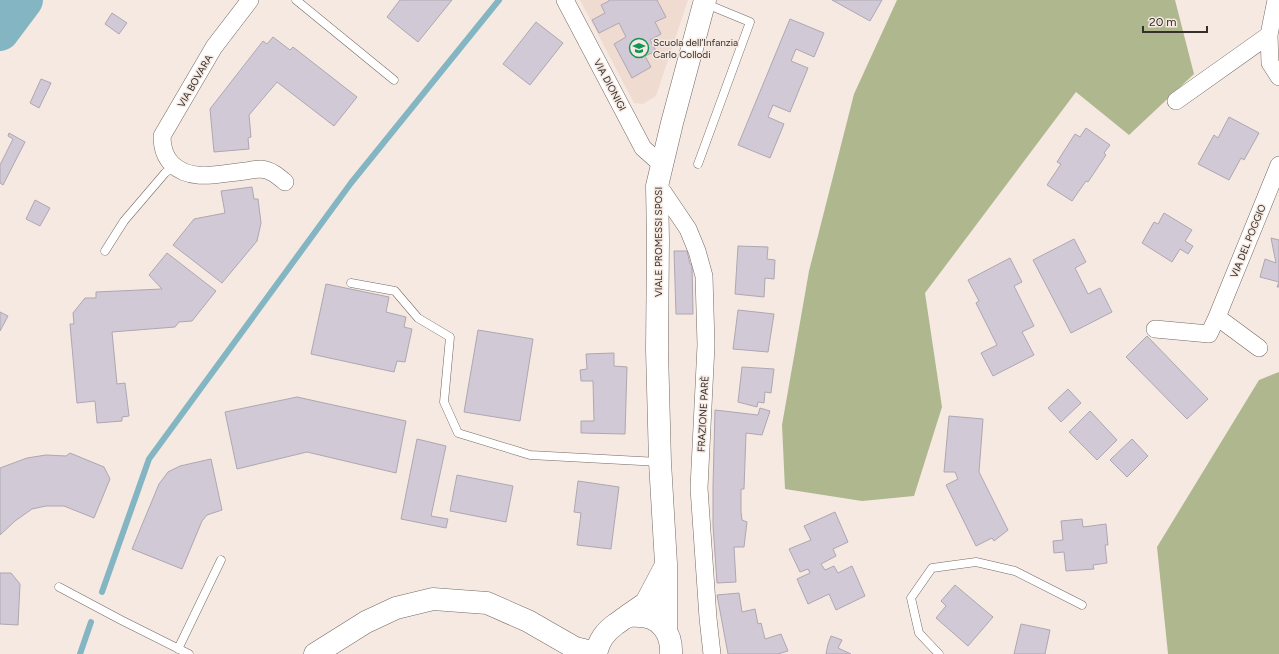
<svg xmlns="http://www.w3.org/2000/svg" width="1279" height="654" viewBox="0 0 1279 654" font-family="Figtree,sans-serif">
	<rect width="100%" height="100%" fill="#f6e9e2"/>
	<path fill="#efdbd0" d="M580,0H688L656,96L643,104L634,103Z"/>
	<path fill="#afb78f" d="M897,0H1175L1194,74L1129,135L1076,92L925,293L942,407L914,496L862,501L785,489L782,425L809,271L854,94Z
		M1279,372V654H1168L1157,547L1259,380Z"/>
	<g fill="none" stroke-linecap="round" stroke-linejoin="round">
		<path stroke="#83b6c2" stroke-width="6" d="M102,592L149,459L351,183L499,0
			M80,654L91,622"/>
		<path stroke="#83b6c2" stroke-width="38" d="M0,32L24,0"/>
	</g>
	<path fill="#d1cad6" stroke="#aea7b2" d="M400,0H452L418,42L387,17Z
		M609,0H657L666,17L655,22L661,34L650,40L656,51L645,56L651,67L632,78L614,44L626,37L619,23L599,33L592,20L605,13L601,5L609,1Z
		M832,0H882L870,21Z
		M112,13L127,23L119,34L105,24Z
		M790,19L824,33L814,57L796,49L791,61L808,68L790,112L773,105L768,117L784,124L770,158L738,145Z
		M536,22L563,43L530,85L503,64Z
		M273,37L290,50L293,47L357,97L334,126L277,82L249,115L251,137L248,138L249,149L214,152L210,109L263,41L267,44Z
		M41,79L51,83L39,108L30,103Z
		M1229,117L1259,133L1244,160L1241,158L1229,180L1198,164L1214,135L1218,138Z
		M1086,128L1110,145L1104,153L1106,155L1088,182L1086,181L1072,201L1047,185L1061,164L1057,162L1075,134L1080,137Z
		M9,133L25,142L3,185L0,183V165L13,139L8,136Z
		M252,187L254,199H258L261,223L257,241L222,283L173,245L194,219L225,213L221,191Z
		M35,200L50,208L40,226L26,219Z
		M1164,213L1192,230L1185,241L1193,246L1188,254L1180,249L1172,262L1142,243L1154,222L1158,224Z
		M1271,238L1279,240V287H1277L1279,282L1260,277L1265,259L1276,263Z
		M1074,239L1086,262L1075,268L1088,294L1100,288L1112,312L1071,333L1033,260Z
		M738,246L768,247L767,259L775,260L774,279L765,278L764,297L735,294Z
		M674,251H687L690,264H692L693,314H676Z
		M167,253L216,291L192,321L179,322L175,327L112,332L117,384L125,383L129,416L122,417V421L97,423L95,401L77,403L70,324H74L73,313L85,298H96V292L162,289L149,275Z
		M1010,258L1022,282L1014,286L1034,326L1022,332L1034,355L993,376L981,353L997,345L976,303L979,301L968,280Z
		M326,284L389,297L386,312L406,317L404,327L412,329L405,362L397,361L394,372L311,354Z
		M738,310L774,314L768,352L733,349Z
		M0,312L8,316L0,331Z
		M478,330L533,339L520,421L464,412Z
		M1147,336L1208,399L1187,419L1126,357Z
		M614,353V366L627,367L625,434L581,433V421H594L593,381H581L580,370L587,369L586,354Z
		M742,367L774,369L771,393L765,392L764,403L758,402L757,407L738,402Z
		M1068,389L1081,403L1061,422L1048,408Z
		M297,397L406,421L396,473L307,452L237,469L225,412Z
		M760,408L770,411L762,435L746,433L744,489H741V512L742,520L747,522L744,547H734L736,582L717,583L713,525V486L715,410L758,415Z
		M1090,411L1117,440L1097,460L1069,432Z
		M949,416L983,419L979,472L1008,530L994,541L992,538L976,546L946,485L958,479L955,472H944Z
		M417,439L446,446L431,516L448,519L446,528L401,519Z
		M1132,439L1148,456L1127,477L1110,460Z
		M70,453L104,467L110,479L94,518L64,506H46L32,509L15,521L0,535V468L27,458L46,455L66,456Z
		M211,459L222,510L207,515L202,521L182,569L132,549L159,484L168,472L180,466Z
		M457,475L513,486L506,522L450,511Z
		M578,481L619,487L611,549L577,545L581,513L574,512Z
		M835,512L848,542L833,549L836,556L821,564L825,570L834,566L838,573L852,566L865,596L836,610L829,594L808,604L797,579L810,573L808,569L800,572L789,549L811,540L804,526Z
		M1082,519L1083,527L1106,524L1108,545H1105L1107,563L1093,565L1094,569L1066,571L1064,552L1054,553L1053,541L1063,540L1061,521Z
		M0,573H11L20,584L18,625L0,624Z
		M955,585L993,617L968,646L936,618L946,606L941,601Z
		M739,593L742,612L755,609L758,624L761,623L765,639L781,634L788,651L778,654H728L717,595Z
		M1021,624L1050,630L1045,654H1014Z
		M831,636L842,640L838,648L851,654H826L828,644Z"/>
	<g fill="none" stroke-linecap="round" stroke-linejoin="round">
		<defs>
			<path id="lane" d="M296,0L394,80
				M698,164L750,22L704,3
				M105,251L124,221L165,173L174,166
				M351,283L395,291L418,318L450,337L444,402L458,433L530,455L659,462
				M59,587L121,620L189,654
				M178,649L221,560
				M939,654L919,633L911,598L932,568L976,562L1015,571L1082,605"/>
			<path id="street" d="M250,0L214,47L162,136C162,147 164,156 172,164C191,183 222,173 246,171C251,170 256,169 261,169C271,170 278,176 285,182
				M565,0L643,148L661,164
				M1276,0L1269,35L1270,63L1279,77
				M1176,101L1269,35
				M657,186L663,192L688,229L697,251L704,276L706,345L699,488L708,618L712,654
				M1155,329L1209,334L1217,317
				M1259,348L1217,317L1279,165"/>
			<path id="secondary" d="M627,616L646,603L665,567
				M666,630V564L660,462L657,350L658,240L657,186L672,123L705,0
				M315,654L366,622L396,608L433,599L487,603L528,621L575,648L596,653
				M596,654C599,640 605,632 616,624C620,622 623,618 627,617C630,615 635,616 639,616C661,616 672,634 671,654"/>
		</defs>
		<use href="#lane" stroke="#746963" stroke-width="9"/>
		<use href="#street" stroke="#746963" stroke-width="18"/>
		<use href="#secondary" stroke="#746963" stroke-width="23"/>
		<use href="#lane" stroke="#fff" stroke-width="8"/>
		<use href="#street" stroke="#fff" stroke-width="17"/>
		<use href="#secondary" stroke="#fff" stroke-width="22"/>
	</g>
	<defs>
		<symbol id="school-ring" viewBox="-11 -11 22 22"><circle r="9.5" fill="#f6e9e2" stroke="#139655" stroke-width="1.5"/><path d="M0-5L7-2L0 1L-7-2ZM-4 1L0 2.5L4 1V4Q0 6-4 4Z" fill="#139655"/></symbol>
	</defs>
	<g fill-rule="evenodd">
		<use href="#school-ring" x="628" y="37" width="22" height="22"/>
	</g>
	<g text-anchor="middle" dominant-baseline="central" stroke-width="3" stroke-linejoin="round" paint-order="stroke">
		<g font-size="10" fill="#342f2c" stroke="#f6e9e2" text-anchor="start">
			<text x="653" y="42">Scuola dell’Infanzia<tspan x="653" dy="12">Carlo Collodi</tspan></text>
		</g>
		<g font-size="10" fill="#342f2c" stroke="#f6e9e2">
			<text transform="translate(195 81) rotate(-60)">VIA BOVARA</text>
			<text transform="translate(610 85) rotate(62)">VIA DIONIGI</text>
			<text transform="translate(1248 241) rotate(-68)">VIA DEL POGGIO</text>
			<text transform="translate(658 242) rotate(-90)">VIALE PROMESSI SPOSI</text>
			<text transform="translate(703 414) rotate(-87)">FRAZIONE PARÈ</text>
		</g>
	</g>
	<path d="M1143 26v6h64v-6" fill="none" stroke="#342f2c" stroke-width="2"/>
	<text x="1149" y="26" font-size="12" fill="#342f2c" stroke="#f6e9e2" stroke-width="3" paint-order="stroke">20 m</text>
</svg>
